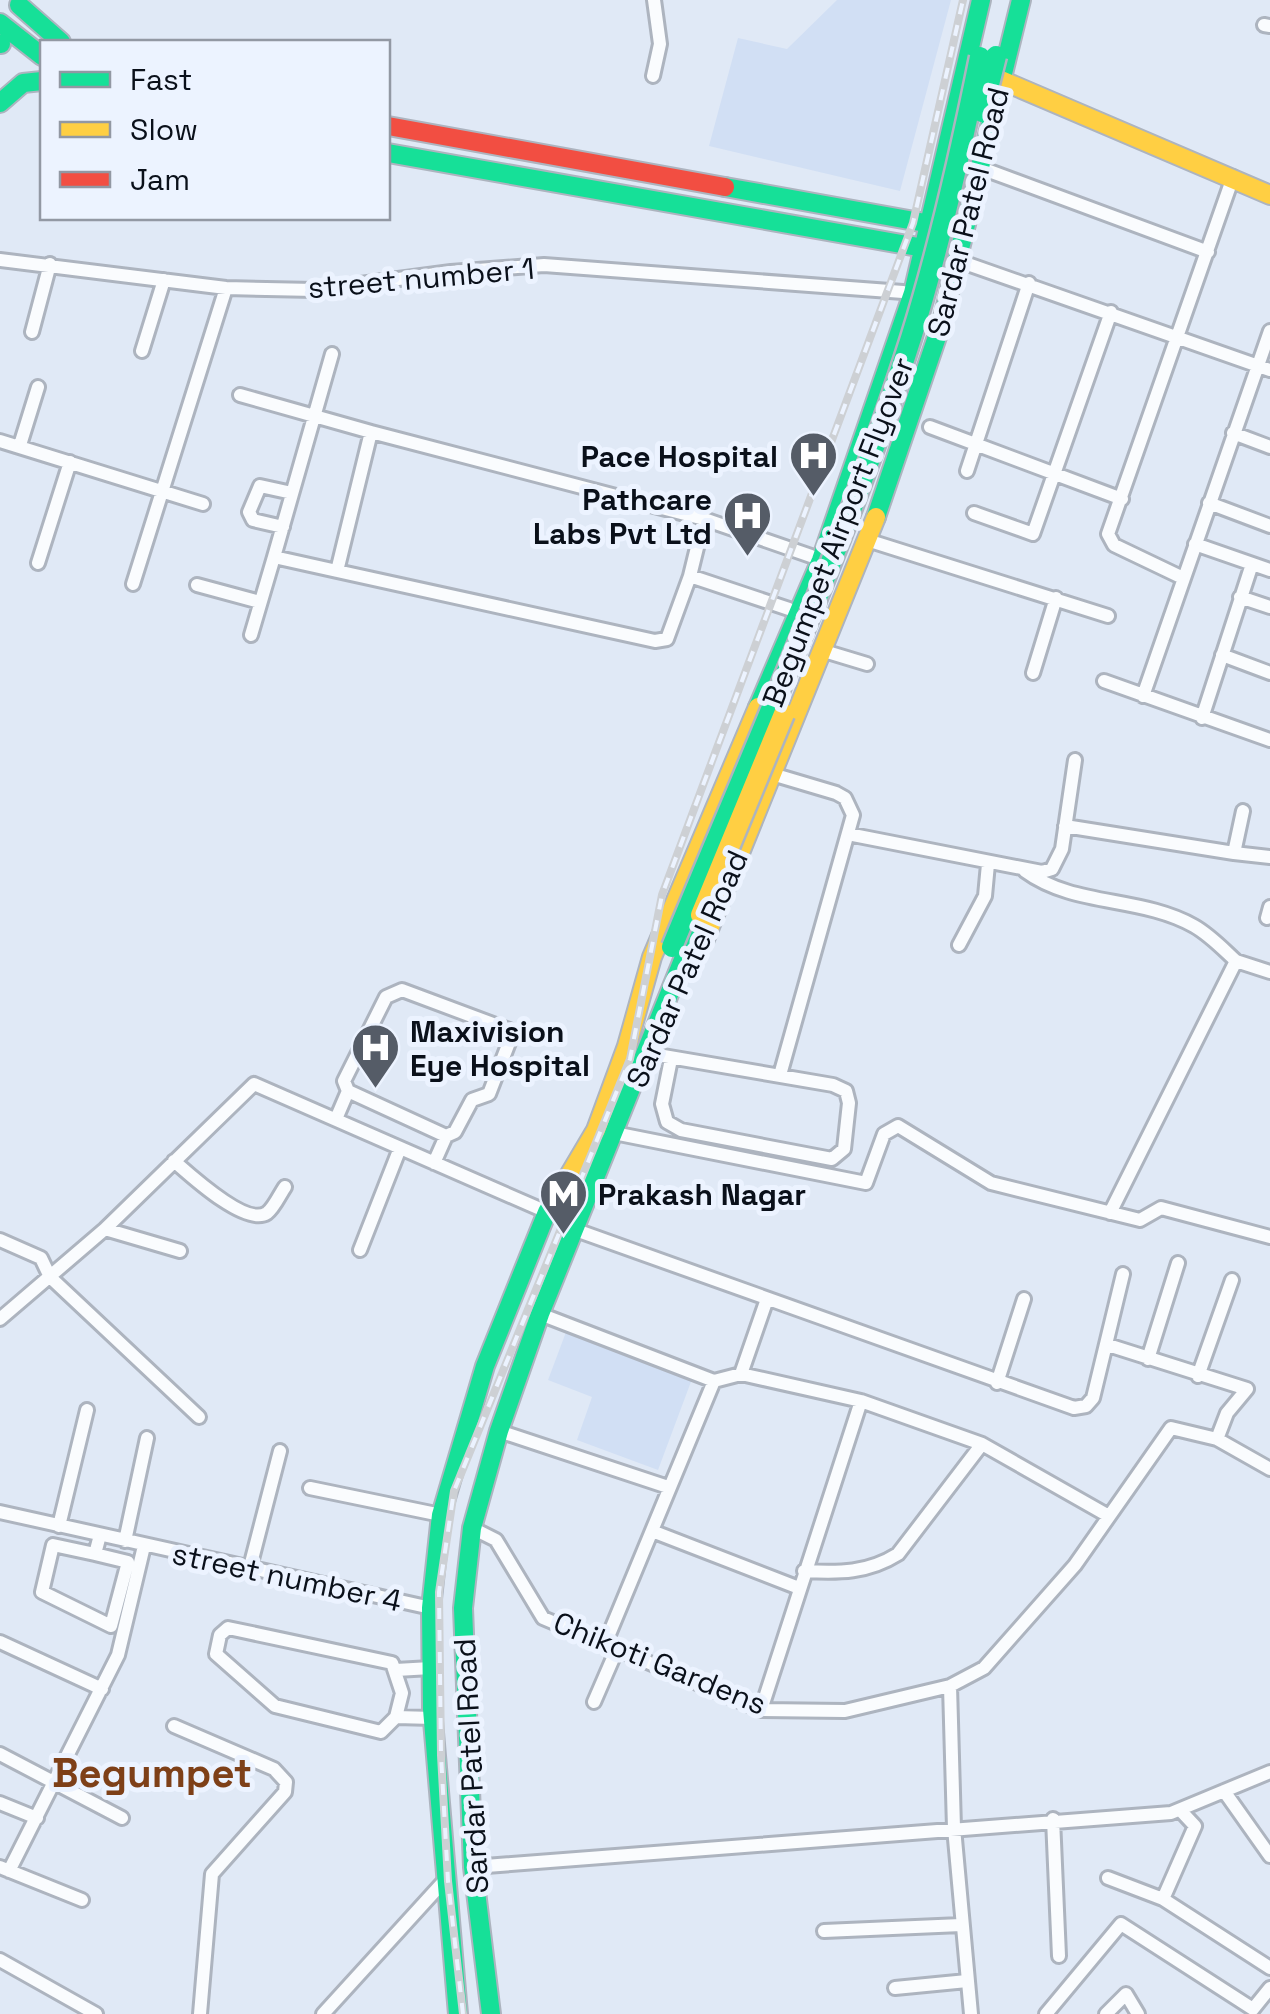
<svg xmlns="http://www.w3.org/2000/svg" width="1270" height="2014" viewBox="0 0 1270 2014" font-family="'Space Grotesk',sans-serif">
	<rect width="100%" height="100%" fill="#e0e9f6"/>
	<path fill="#d1dff4" d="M837,0H951L900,191L709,146L738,38L787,49Z
		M566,1332L692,1379L658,1470L577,1440L592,1397L548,1380Z"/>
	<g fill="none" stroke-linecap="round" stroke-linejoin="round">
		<defs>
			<path id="street" d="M1264,25L1270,26
				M653,76L660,44L654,0
				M981,168L1208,252
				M0,260L226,288L315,290L451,272L544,265L903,292
				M959,261L1270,370
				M32,332L50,264
				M142,351L164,280
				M240,395L371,432
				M930,427L1122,499
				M1233,433L1270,447
				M0,441L203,504
				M20,445L38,387
				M967,471L1029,283
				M1209,503L1270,526
				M974,513L1033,534L1111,312
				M283,527L253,520L249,512L260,486L292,493
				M867,540L1108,616
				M1195,544L1270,570
				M274,557L332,354
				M38,563L70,462
				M690,576L667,639L655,641L337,571L371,432L704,519
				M1183,578L1114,545L1108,534L1233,177
				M133,584L226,288
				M197,585L260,602
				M1240,597L1270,607
				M789,609L690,576L704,519L811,556
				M251,635L274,557L337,571
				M824,651L867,664
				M1222,655L1270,673
				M1033,673L1056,598
				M1104,681L1270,740
				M1143,696L1270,331
				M1202,718L1252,564
				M772,774L836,793L845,798L853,815L780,1075
				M1243,811L1234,853L1270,857
				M1065,826L1234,853
				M848,834L1042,872L1052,869L1062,849L1075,760
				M1025,871C1074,907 1141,896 1194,926C1210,935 1223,949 1236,961L1110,1213
				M1267,918L1270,907
				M959,945L985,896L988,864
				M1236,961L1270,972
				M646,1053L833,1085L846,1091L849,1103L844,1149L832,1159L681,1130L667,1122L662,1104L671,1059
				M348,1091L446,1136
				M336,1119L348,1091L344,1081L386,997L402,990L509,1030L510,1040L489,1094L472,1100L455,1132L446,1136L434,1163
				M614,1133L866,1183L884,1134L898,1126L991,1183L1140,1220L1161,1208L1270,1237
				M174,1161C189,1174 246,1227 267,1213C274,1208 280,1194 285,1187
				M105,1229L180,1251
				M573,1229L1074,1408L1086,1406L1093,1398L1123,1274
				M0,1240L41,1258L50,1277L199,1417
				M360,1250L400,1148
				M540,1314L714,1381
				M0,1319L105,1229L254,1084L547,1212
				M1108,1345L1247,1389L1227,1413L1217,1439
				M1148,1359L1178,1263
				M741,1374L861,1401L982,1444L1107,1515
				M1198,1376L1232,1280
				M997,1383L1024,1299
				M499,1431L668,1487
				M310,1488L441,1515
				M0,1512L431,1608
				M59,1526L87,1410
				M472,1528L496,1540L543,1618L761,1710L845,1711L950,1686L984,1668L1075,1565L1171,1428L1217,1439L1270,1469
				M652,1531L799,1588
				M125,1541L147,1438
				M95,1554L128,1562L111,1626L42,1592L53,1545L95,1554L100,1535
				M250,1567L280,1451
				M804,1571C839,1573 868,1573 898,1554L982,1444
				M0,1642L102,1689
				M605,1644L714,1381L741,1374L767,1299
				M396,1670L431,1668
				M950,1686L954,1828L971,2014
				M594,1702L617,1649
				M761,1710L861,1401
				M396,1717L381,1732L275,1706L216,1654L220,1635L228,1628L392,1663L402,1693L396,1717L433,1718
				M174,1726L274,1769L286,1782L285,1792L212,1874L200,2014
				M0,1754L122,1818
				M1224,1791L1270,1856
				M0,1803L37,1818
				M1181,1811L1195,1826L1163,1899L1270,1968
				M1053,1819L1059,1956
				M0,1867L82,1900
				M473,1867L1171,1813L1270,1772
				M9,1871L118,1655L144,1546
				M1108,1878L1163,1899
				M824,1931L961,1925
				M0,1960L96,2014
				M895,1988L967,1981
				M323,2014L446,1879
				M1046,2014L1121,1924L1253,2009L1270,1988
				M1106,2014L1126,1994L1138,2014"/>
			<path id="fast" d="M19,5L61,42
				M0,23L42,56
				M0,44H1
				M0,103L23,83L42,81
				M388,153L924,248
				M725,187L931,224
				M876,517L942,322L1021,0
				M758,707L821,560L913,293L981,0
				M458,2014L432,1709L431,1608L441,1515L485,1366L547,1212L561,1189
				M491,2014L473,1867L463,1608L472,1528L499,1431L540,1314L701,915"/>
			<path id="slow" d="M1001,80L1270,195
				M705,939L876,517
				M561,1189L596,1130L627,1046L652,957L758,707"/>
			<path id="jam" d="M388,126L725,187"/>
		</defs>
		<use href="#street" stroke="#adb4bf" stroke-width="18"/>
		<use href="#fast" stroke="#adb4bf" stroke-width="22"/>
		<use href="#slow" stroke="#adb4bf" stroke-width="22"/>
		<use href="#jam" stroke="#adb4bf" stroke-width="22"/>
		<use href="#street" stroke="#fafcfe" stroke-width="12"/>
		<use href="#fast" stroke="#16e098" stroke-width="18"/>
		<use href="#slow" stroke="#ffcf43" stroke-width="18"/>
		<use href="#jam" stroke="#f24e42" stroke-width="18"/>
		<defs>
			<path id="rail" d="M463,2014L448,1881L441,1755L439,1592L454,1491L630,1059L662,895L913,223L963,0"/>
		</defs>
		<use href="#rail" stroke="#cdd0d4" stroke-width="8"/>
		<use href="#rail" stroke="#ecf3ff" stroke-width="4" stroke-dasharray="11" stroke-linecap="butt"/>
		<defs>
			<path id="fast-bridge" d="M982,112L996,56
				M672,947C755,745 845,546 911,338C940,246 961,151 980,57"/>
			<path id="slow-bridge" d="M701,915L784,714"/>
		</defs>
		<use href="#fast-bridge" stroke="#adb4bf" stroke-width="25" stroke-linecap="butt"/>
		<use href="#slow-bridge" stroke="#adb4bf" stroke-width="25" stroke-linecap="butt"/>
		<use href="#fast-bridge" stroke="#16e098" stroke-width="20"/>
		<use href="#slow-bridge" stroke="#ffcf43" stroke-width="20"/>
	</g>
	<defs>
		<symbol id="hospital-pin" viewBox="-11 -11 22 30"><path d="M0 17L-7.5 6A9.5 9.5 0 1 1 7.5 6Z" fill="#555c67" stroke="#ecf3ff"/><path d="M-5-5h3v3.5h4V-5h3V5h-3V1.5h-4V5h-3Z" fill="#fff"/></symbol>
		<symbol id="metro-pin" viewBox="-11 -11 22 30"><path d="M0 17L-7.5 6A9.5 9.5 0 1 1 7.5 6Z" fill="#555c67" stroke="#ecf3ff"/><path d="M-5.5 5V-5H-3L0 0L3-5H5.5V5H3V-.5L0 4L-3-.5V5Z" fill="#fff"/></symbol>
	</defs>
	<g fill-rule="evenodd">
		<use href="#hospital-pin" x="786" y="428" width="55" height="75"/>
		<use href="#hospital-pin" x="720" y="488" width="55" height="75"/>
		<use href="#hospital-pin" x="348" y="1020" width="55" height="75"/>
		<use href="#metro-pin" x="536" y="1166" width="55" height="75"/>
	</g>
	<g text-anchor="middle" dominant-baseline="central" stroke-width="10" stroke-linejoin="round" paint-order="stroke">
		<g font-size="30" fill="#0a101a" stroke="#ecf3ff">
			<text transform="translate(968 212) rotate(-76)">Sardar Patel Road</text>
			<text transform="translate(421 278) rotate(-5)">street number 1</text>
			<text transform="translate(838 532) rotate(-69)">Begumpet Airport Flyover</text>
			<text transform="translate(687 969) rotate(-66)">Sardar Patel Road</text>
			<text transform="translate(287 1577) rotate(12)">street number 4</text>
			<text transform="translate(660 1663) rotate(22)">Chikoti Gardens</text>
			<text transform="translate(471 1766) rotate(-93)">Sardar Patel Road</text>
		</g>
		<g font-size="30" font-weight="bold" fill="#0a101a" stroke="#ecf3ff" text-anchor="end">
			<text x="778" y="456">Pace Hospital</text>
			<text x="712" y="499">Pathcare<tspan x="712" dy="34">Labs Pvt Ltd</tspan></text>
			<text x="410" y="1031" text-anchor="start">Maxivision<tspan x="410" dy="34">Eye Hospital</tspan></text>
			<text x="598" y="1194" text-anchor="start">Prakash Nagar</text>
		</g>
		<g font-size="40" font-weight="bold" fill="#7e4018" stroke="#ecf3ff">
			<text x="152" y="1773">Begumpet</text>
		</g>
	</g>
	<rect x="40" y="40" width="350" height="180" fill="#ecf3ff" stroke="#9298a3" stroke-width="2.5"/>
	<rect x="60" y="72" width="50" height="15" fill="#16e098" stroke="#9298a3" stroke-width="2.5"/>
	<text x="130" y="90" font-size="30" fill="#0a101a">Fast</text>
	<rect x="60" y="122" width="50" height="15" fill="#ffcf43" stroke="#9298a3" stroke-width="2.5"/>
	<text x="130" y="140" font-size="30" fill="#0a101a">Slow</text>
	<rect x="60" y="172" width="50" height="15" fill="#f24e42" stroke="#9298a3" stroke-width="2.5"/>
	<text x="130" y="190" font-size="30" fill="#0a101a">Jam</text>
</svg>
